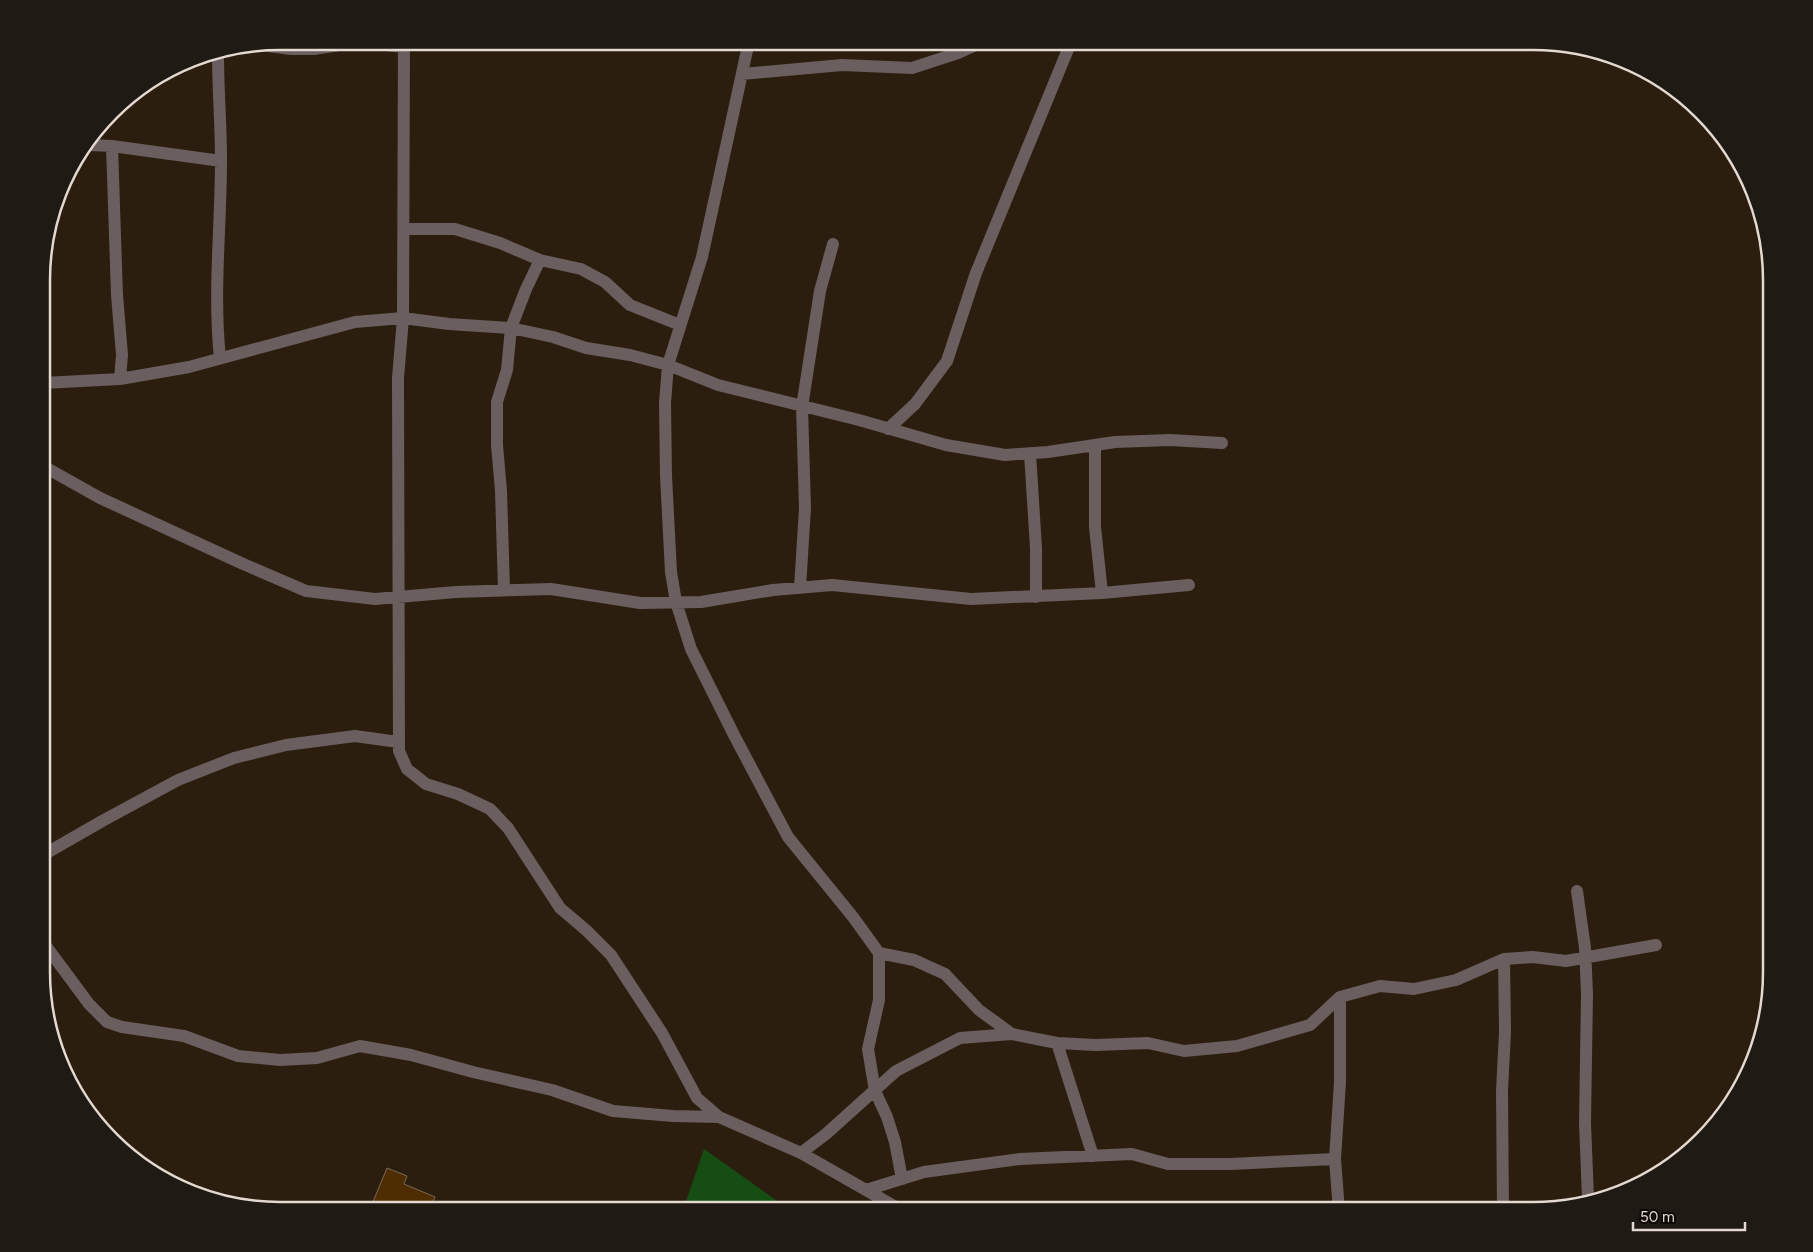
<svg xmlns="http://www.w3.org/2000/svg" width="1813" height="1252" viewBox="0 0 1813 1252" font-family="Figtree,sans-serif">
	<rect width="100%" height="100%" fill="#2b1e0e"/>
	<path fill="#164d13" d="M704,1149L790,1210H683Z"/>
	<path fill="#4d2d01" stroke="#796856" d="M387,1168L407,1176L404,1184L435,1197L430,1210L370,1209Z"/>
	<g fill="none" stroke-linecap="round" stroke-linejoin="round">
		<path stroke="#6a5e5e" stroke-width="12" d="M404,41L403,318L398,378L399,751L407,769L426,784L458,794L490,809L508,828L560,908L586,930L611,955L662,1033L697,1098L719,1117L801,1153L901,1210
			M749,41L702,257L668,365L665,403L666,476L671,572L676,602L691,649L735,737L788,837L853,917L879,953V1000L868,1049L875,1091L887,1117L895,1142L902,1179
			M261,45L291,49H314L358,42L404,47
			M218,54C218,89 221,125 221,160C221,227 213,292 220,358
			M742,74L842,65L912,68L958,53L982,42
			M89,145L112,146L221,161
			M112,146L117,295L122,355L120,379
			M404,229H455L500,243L540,260L581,269L605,282L630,305L680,325
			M43,383L120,379L189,367L355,322L403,318L449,324L511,328L553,337L586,348L630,355L668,365L718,385L859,420L946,445L1005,455L1048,452L1115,442L1170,440L1222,443
			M888,429L915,404L947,361L976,273L1071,42
			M1095,445V527L1102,593
			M1030,453L1036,548V597
			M43,466L100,498L241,563L306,591L375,599L456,592L551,589L640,603L701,602L773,590L832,585L971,599L1102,593L1189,585
			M800,588L805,508L802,407L820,291L833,244
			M504,590L501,491L497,445V402L507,370L511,328L526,289L540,260
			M43,855L104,820L178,780L234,758L286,745L355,736L398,742
			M1577,891L1585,948L1587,994L1585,1123L1588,1198
			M43,942L89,1004L107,1022L122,1027L184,1036L238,1056L280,1060L317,1058L360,1046L411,1055L473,1072L552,1090L613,1111L673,1116L719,1117
			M879,953L914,960L945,974L979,1010L1012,1034
			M1057,1043L1093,1156
			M801,1153L826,1134L896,1071L960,1038L1012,1034L1057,1043L1096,1045L1148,1043L1184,1051L1237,1046L1310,1025L1340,997L1380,986L1414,989L1456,980L1504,959L1533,957L1566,961L1656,945
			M866,1190L924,1172L1020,1159L1132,1154L1168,1164H1230L1335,1159
			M1339,1211L1335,1159L1340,1082V997
			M1503,1211L1502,1091L1505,1032L1504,959"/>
	</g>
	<path d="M0 0H1813V1252H0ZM280 50H1533A230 230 0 0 1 1763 280V972A230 230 0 0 1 1533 1202H280A230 230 0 0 1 50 972V280A230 230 0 0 1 280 50Z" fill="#201a14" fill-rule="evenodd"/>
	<path fill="none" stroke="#e3d9d0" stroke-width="2.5" d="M280 50H1533A230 230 0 0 1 1763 280V972A230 230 0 0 1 1533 1202H280A230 230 0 0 1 50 972V280A230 230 0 0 1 280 50Z"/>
	<path d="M1633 1222v8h112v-8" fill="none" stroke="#e3d9d0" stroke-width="2.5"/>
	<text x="1640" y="1222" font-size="15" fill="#e3d9d0" stroke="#0f0904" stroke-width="4" paint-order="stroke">50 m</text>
</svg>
